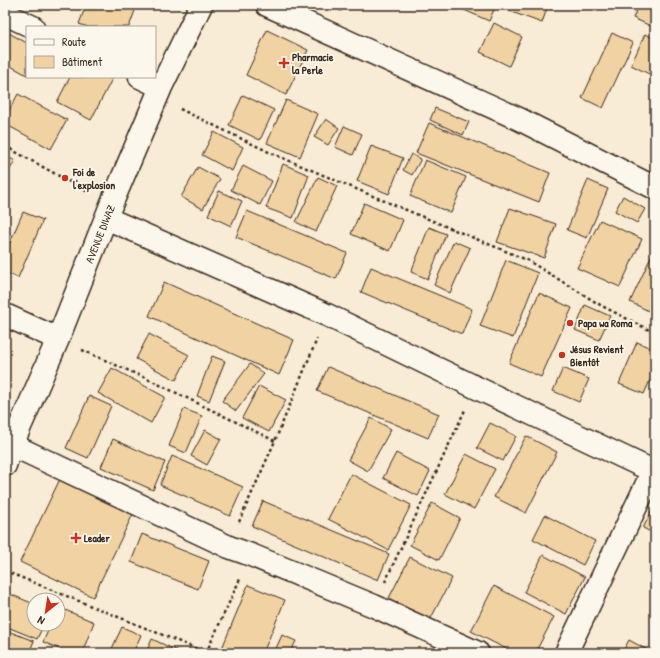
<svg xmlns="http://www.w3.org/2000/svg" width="660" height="658" viewBox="0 0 660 658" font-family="'Patrick Hand',sans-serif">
	<rect width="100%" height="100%" fill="#f8ecd6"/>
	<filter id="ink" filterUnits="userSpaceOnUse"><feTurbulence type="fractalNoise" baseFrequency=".025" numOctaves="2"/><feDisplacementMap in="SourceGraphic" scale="8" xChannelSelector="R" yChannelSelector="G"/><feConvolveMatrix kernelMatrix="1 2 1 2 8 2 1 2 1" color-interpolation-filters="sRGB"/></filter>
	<g filter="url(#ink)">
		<path fill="#f0d2a3" stroke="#3b2a1e" d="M86,5H137L129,27H88L79,24Z
			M329,5H343L341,11Z
			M464,5H496L489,21L462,9Z
			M511,5H548L542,23L509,11Z
			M639,5H655V28L633,18Z
			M494,23L522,37L509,66L480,52Z
			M267,30L308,50L286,95L246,75Z
			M7,32L27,43V75L5,63V36Z
			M612,33L633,43L603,108L582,98Z
			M645,34L655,39V77L631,65Z
			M70,77H108L112,79L91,120L57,102Z
			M18,94L67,120L51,149L5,124V118Z
			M243,95L274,110L260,140L229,125Z
			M286,100L318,114L300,157L267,143Z
			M435,108L469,122L463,135L430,120Z
			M326,119L339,128L328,145L314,137Z
			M429,123L550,173L539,202L416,153Z
			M344,126L362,134L353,155L335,147Z
			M214,132L243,147L232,171L202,155Z
			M371,146L403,158L389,194L357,181Z
			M411,154L421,159L412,175L403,170Z
			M5,155L15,161L5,177Z
			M425,160L466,177L451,213L410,196Z
			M283,164L309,175L293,218L266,208Z
			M243,166L272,181L260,205L231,190Z
			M198,167L220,179L203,209L181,197Z
			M318,177L337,186L316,232L296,222Z
			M588,180L608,189L587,238L567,230Z
			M219,191L242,201L231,226L208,215Z
			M623,196L645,209L637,223L615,211Z
			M364,203L403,220L390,251L351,234Z
			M510,208L556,224L544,258L497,242Z
			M247,211L347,253L336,279L236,237Z
			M23,212L43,220L18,278L5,272V254Z
			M600,220L642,239L620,287L577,268Z
			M429,227L446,234L428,279L411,272Z
			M454,241L470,248L450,293L434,285Z
			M655,248V314L630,302Z
			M506,260L538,273L513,338L480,326Z
			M371,267L472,309L462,334L361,292Z
			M164,282L294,340L279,375L149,316Z
			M539,293L572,308L541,377L509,363Z
			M585,305L610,316L599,340L575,330Z
			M149,334L189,355L176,380L136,359Z
			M637,342L655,350V369L644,394L619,384Z
			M212,356L225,361L209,401L197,396Z
			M250,364L264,374L236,411L222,401Z
			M328,367L439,414L428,438L317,391Z
			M112,368L165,397L151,423L98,393Z
			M563,368L589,379L579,402L553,391Z
			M259,386L286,400L269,432L242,418Z
			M89,396L111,406L88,458L66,448Z
			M184,409L202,416L186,453L169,446Z
			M371,418L391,429L368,471L348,460Z
			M490,423L516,436L503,461L477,448Z
			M205,430L221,439L207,465L191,456Z
			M526,436L557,452L526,513L494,497Z
			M113,439L165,462L153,490L101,467Z
			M396,453L430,471L418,496L383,478Z
			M466,454L495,469L474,509L445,494Z
			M172,456L243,487L230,516L160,485Z
			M351,474L411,505L388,550L328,519Z
			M60,479L133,514L93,597L20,562Z
			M263,501L389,554L378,580L252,526Z
			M432,503L460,518L439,560L410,545Z
			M655,505V534L643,528Z
			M545,515L595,541L583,565L533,539Z
			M142,534L209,561L198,589L131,562Z
			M543,555L585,577L566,614L524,592Z
			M410,557L452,578L430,620L389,598Z
			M248,585L285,600L263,653H220Z
			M494,586L554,617L535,653H514L471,631Z
			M5,592L34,604V624H44L37,639L5,626Z
			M58,607L94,622L82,653H69L43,642L51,624H58Z
			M122,627L141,635L133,653H110Z
			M5,630L34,641L29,653H5Z
			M282,635L296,641L290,653H274Z
			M152,639L182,653H146Z
			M629,640L653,653H622Z"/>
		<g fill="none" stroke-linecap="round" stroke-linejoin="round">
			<defs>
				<path id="minor" d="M267,5L519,119L655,188
					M5,14L33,27
					M140,77L161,87
					M106,218L327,315L475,387L655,472
					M5,315L58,339
					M12,445L229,547L251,555L374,606L478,653
					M5,465L12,445L58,339L111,205L161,87L201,5
					M566,653L653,471"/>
			</defs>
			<use href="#minor" stroke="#3b2a1e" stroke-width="25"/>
			<path stroke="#3b2a1e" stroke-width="2.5" stroke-dasharray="3 3" stroke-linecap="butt" d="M180,109L271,153L387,202L527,260L602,306L655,333
				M5,146L88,192
				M82,350L152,381L275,441
				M239,522L275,441L317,339
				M5,571L207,653
				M385,582L465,410
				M206,653L240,579"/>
			<use href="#minor" stroke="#fbf7ec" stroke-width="22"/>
		</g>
	</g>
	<g fill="#c8321e" stroke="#fbf7ec" stroke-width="1.5">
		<path d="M282 57h4v4h4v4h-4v4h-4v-4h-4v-4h4z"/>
		<circle cx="65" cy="178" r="4"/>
		<circle cx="570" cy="323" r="4"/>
		<circle cx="562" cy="355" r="4"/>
		<path d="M74 532h4v4h4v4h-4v4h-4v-4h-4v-4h4z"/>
	</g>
	<g text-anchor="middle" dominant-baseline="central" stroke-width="3.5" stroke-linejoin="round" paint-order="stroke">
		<g font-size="11" font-weight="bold" fill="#3b2a1e" stroke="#fbf7ec" text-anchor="start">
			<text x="292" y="57">Pharmacie<tspan x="292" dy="13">la Perle</tspan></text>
			<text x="73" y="172">Foi de<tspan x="73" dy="13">l'explosion</tspan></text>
			<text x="578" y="323">Papa wa Roma</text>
			<text x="570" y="349">Jésus Revient<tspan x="570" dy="13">Bientôt</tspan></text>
			<text x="84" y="538">Leader</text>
		</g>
		<g font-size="11" fill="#3b2a1e" stroke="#fbf7ec">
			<text transform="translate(100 234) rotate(-68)">AVENUE DIWAZ</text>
		</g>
	</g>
	<rect width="660" height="658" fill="none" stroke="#fbf7ec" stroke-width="20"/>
	<rect x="10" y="10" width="640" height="638" fill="none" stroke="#3b2a1e" stroke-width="1.5" filter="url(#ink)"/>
	<rect x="26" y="26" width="130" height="52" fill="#fbf7ec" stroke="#aea59a"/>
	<rect x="34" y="39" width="20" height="6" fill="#fbf7ec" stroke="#aea59a"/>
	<text x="62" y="46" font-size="12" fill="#3b2a1e">Route</text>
	<rect x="34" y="56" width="20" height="12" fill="#f0d2a3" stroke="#aea59a"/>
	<text x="62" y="66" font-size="12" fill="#3b2a1e">Bâtiment</text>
	<g transform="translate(46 612) rotate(210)"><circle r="19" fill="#fbf7ec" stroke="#aea59a"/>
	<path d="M0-3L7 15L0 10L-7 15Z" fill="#c8321e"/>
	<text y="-6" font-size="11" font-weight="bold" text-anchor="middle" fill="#3b2a1e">N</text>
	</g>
</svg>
